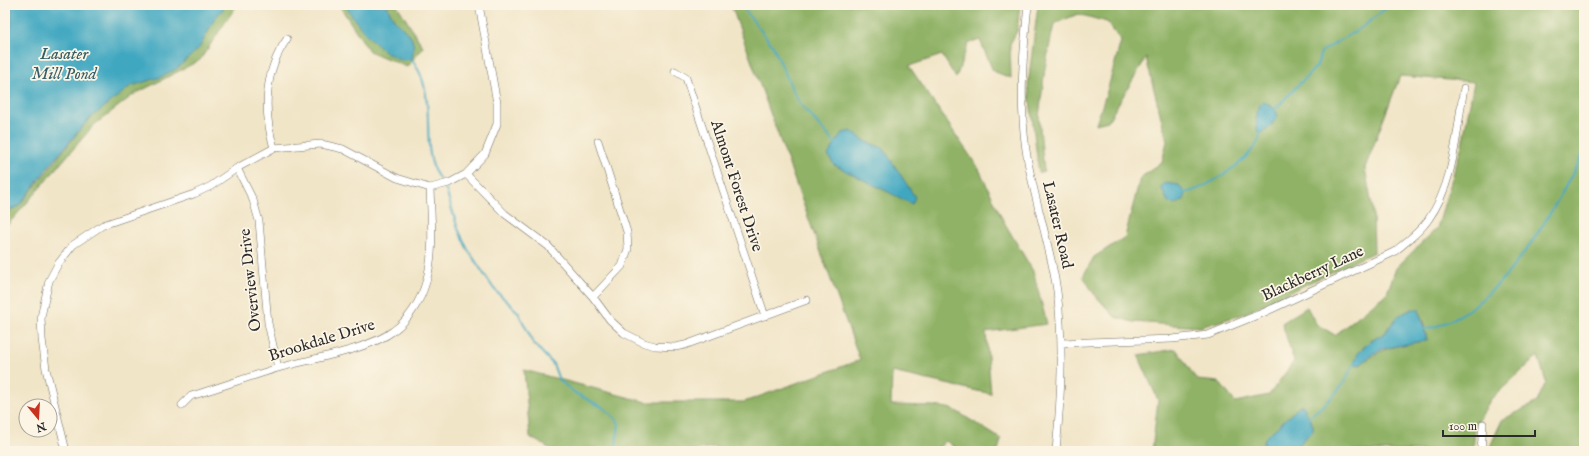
<svg xmlns="http://www.w3.org/2000/svg" width="1589" height="456" viewBox="0 0 1589 456" font-family="'IM FELL English',serif">
	<rect width="100%" height="100%" fill="#fcf5e5"/>
	<filter id="ink" filterUnits="userSpaceOnUse"><feTurbulence type="fractalNoise" baseFrequency=".025" numOctaves="2"/><feDisplacementMap in="SourceGraphic" scale="8" xChannelSelector="R" yChannelSelector="G"/><feConvolveMatrix kernelMatrix="1 2 1 2 8 2 1 2 1" color-interpolation-filters="sRGB"/></filter>
	<filter id="wash" filterUnits="userSpaceOnUse"><feTurbulence type="fractalNoise" baseFrequency=".012" numOctaves="4" result="noise"/><feDisplacementMap in="SourceGraphic" scale="16" xChannelSelector="R" yChannelSelector="G"/><feGaussianBlur stdDeviation="0.9" result="paint"/><feColorMatrix in="noise" values="0 0 0 0 0 0 0 0 0 0 0 0 0 0 0 0 0 1.4 0 .05"/><feComposite in="paint" operator="in"/></filter>
	<g filter="url(#wash)">
		<rect width="100%" height="100%" fill="#f1e5c7"/>
		<path fill="#90b266" stroke="#5e6e48" fill-rule="evenodd" d="M5,5H12C12,16 13,32 5,41Z
			M226,5H237L200,60L133,95L94,125L5,228V212L19,206L88,120L215,18Z
			M339,5H345L405,60L411,59C417,35 408,36 394,19C391,15 389,10 387,5H397L423,47L407,67L369,51Z
			M731,5H1020L1017,31L1010,44L1011,78L993,71L980,40L968,44L956,78L942,55L909,66L979,169L1004,222L1033,271L1047,324L986,332L991,394L892,372L891,405L933,406L953,409L1001,439L998,451H960L946,441L935,451H747L713,447L691,451H554L530,437L524,370L646,402H744L860,360Z
			M1038,5H1584V451H1488L1502,420L1537,402L1546,382L1538,356L1490,400L1475,428L1473,451H1293L1298,445L1283,422L1265,438L1262,451H1152L1158,400L1138,355L1176,349L1197,380L1219,382L1235,402L1269,395L1294,361L1282,323L1307,307L1316,324L1335,335L1387,293L1396,268L1437,228L1462,145L1474,82L1400,76L1365,168L1373,211L1374,252L1241,315L1200,327L1133,322L1115,317L1094,294L1083,276L1094,257L1125,237L1140,178L1162,162L1167,141L1146,58L1108,121L1096,124L1108,88L1121,41L1107,22L1078,14L1054,24L1045,68L1039,117L1044,171L1039,173L1028,85ZM1423,320L1427,340L1425,341C1400,343 1379,349 1360,365L1369,342L1385,333L1389,326Z"/>
		<path fill="#41a7c1" stroke="#366976" d="M11,5H227L215,18L200,47L190,57L176,69L161,77L131,86L88,120L46,170L19,206L5,212V41C13,31 11,17 11,5Z
			M345,5H387C389,10 391,16 394,19C408,36 417,34 412,59C407,59 404,61 400,59C377,51 357,25 345,5Z
			M1263,101L1275,109L1278,115C1275,122 1267,132 1259,134C1254,126 1256,107 1263,101Z
			M851,131L867,142L883,148L915,197L912,204L834,165L828,155L842,133Z
			M1165,183L1179,185L1185,193L1184,200L1175,205L1168,202L1161,187Z
			M1412,309H1419L1427,340L1383,349L1373,354L1360,365L1354,364L1358,353L1369,342L1385,333L1398,316Z
			M1302,404L1313,425V430L1293,451H1262L1265,438Z"/>
		<g fill="none" stroke-linecap="round" stroke-linejoin="round">
			<path stroke="#41a7c1" stroke-width="2" d="M741,5L773,46L794,93L801,105L836,144
				M410,57C442,96 416,147 440,180
				M1274,110L1317,66L1321,52L1364,26L1390,5
				M445,187L458,229L468,250L494,289L518,312L534,344L553,364L559,380L575,393L604,408L617,420L619,424L615,451
				M1183,193C1205,191 1260,155 1260,133
				M1422,330C1497,317 1552,214 1584,152
				M1307,418C1322,407 1334,397 1345,381C1349,375 1351,368 1355,362"/>
		</g>
	</g>
	<g filter="url(#ink)">
		<g fill="none" stroke-linecap="round" stroke-linejoin="round">
			<defs>
				<path id="minor" d="M1028,5C1023,54 1019,101 1026,150C1033,197 1050,243 1057,291C1064,345 1061,398 1056,451
					M675,71L686,78L765,316
					M274,148C263,112 264,71 287,39
					M237,168L253,200L259,221L268,323L278,368
					M466,174L505,214L548,246L593,297L610,320L624,333L644,343L655,346L675,347L685,345L807,300
					M593,297L622,266L628,249L627,232L598,141
					M1061,343L1172,339L1208,335L1265,312L1394,252C1406,242 1419,233 1428,220C1455,183 1456,132 1464,88
					M182,405L191,396C220,387 249,377 278,368C309,359 369,350 393,331C409,320 421,300 426,282C435,251 431,219 430,188
					M66,451L46,369L42,339L41,317L49,281L58,264L73,245L103,225L194,194L211,186L237,168L274,148L321,144L343,149L397,178L430,188L449,183L466,174L485,154L497,124V103L479,5
					M1481,451L1483,424"/>
			</defs>
			<use href="#minor" stroke="#706c62" stroke-width="8"/>
			<use href="#minor" stroke="#fff" stroke-width="7"/>
		</g>
	</g>
	<g text-anchor="middle" dominant-baseline="central" stroke-width="3.5" stroke-linejoin="round" paint-order="stroke">
		<g font-size="16" fill="#2b2b2b" stroke="#fcf5e5">
			<text transform="translate(736 186) rotate(72)">Almont Forest Drive</text>
			<text transform="translate(1057 225) rotate(77)">Lasater Road</text>
			<text transform="translate(1313 274) rotate(-25)">Blackberry Lane</text>
			<text transform="translate(251 280) rotate(-96)">Overview Drive</text>
			<text transform="translate(322 341) rotate(-17)">Brookdale Drive</text>
		</g>
		<g font-size="17" font-style="italic" fill="#345d67" stroke="#fcf5e5">
			<text x="64" y="54">Lasater<tspan x="64" dy="20">Mill Pond</tspan></text>
		</g>
	</g>
	<rect width="1589" height="456" fill="none" stroke="#fcf5e5" stroke-width="20"/>
	<g transform="translate(38 418) rotate(162)"><circle r="19" fill="#fcf5e5" stroke="#a8a49b"/>
	<path d="M0-3L7 15L0 10L-7 15Z" fill="#c8321e"/>
	<text y="-6" font-size="11" font-weight="bold" text-anchor="middle" fill="#2b2b2b">N</text>
	</g>
	<path d="M1443 430v6h92v-6" fill="none" stroke="#2b2b2b" stroke-width="2"/>
	<text x="1449" y="430" font-size="12" fill="#2b2b2b" stroke="#fcf5e5" stroke-width="3" paint-order="stroke">100 m</text>
</svg>
